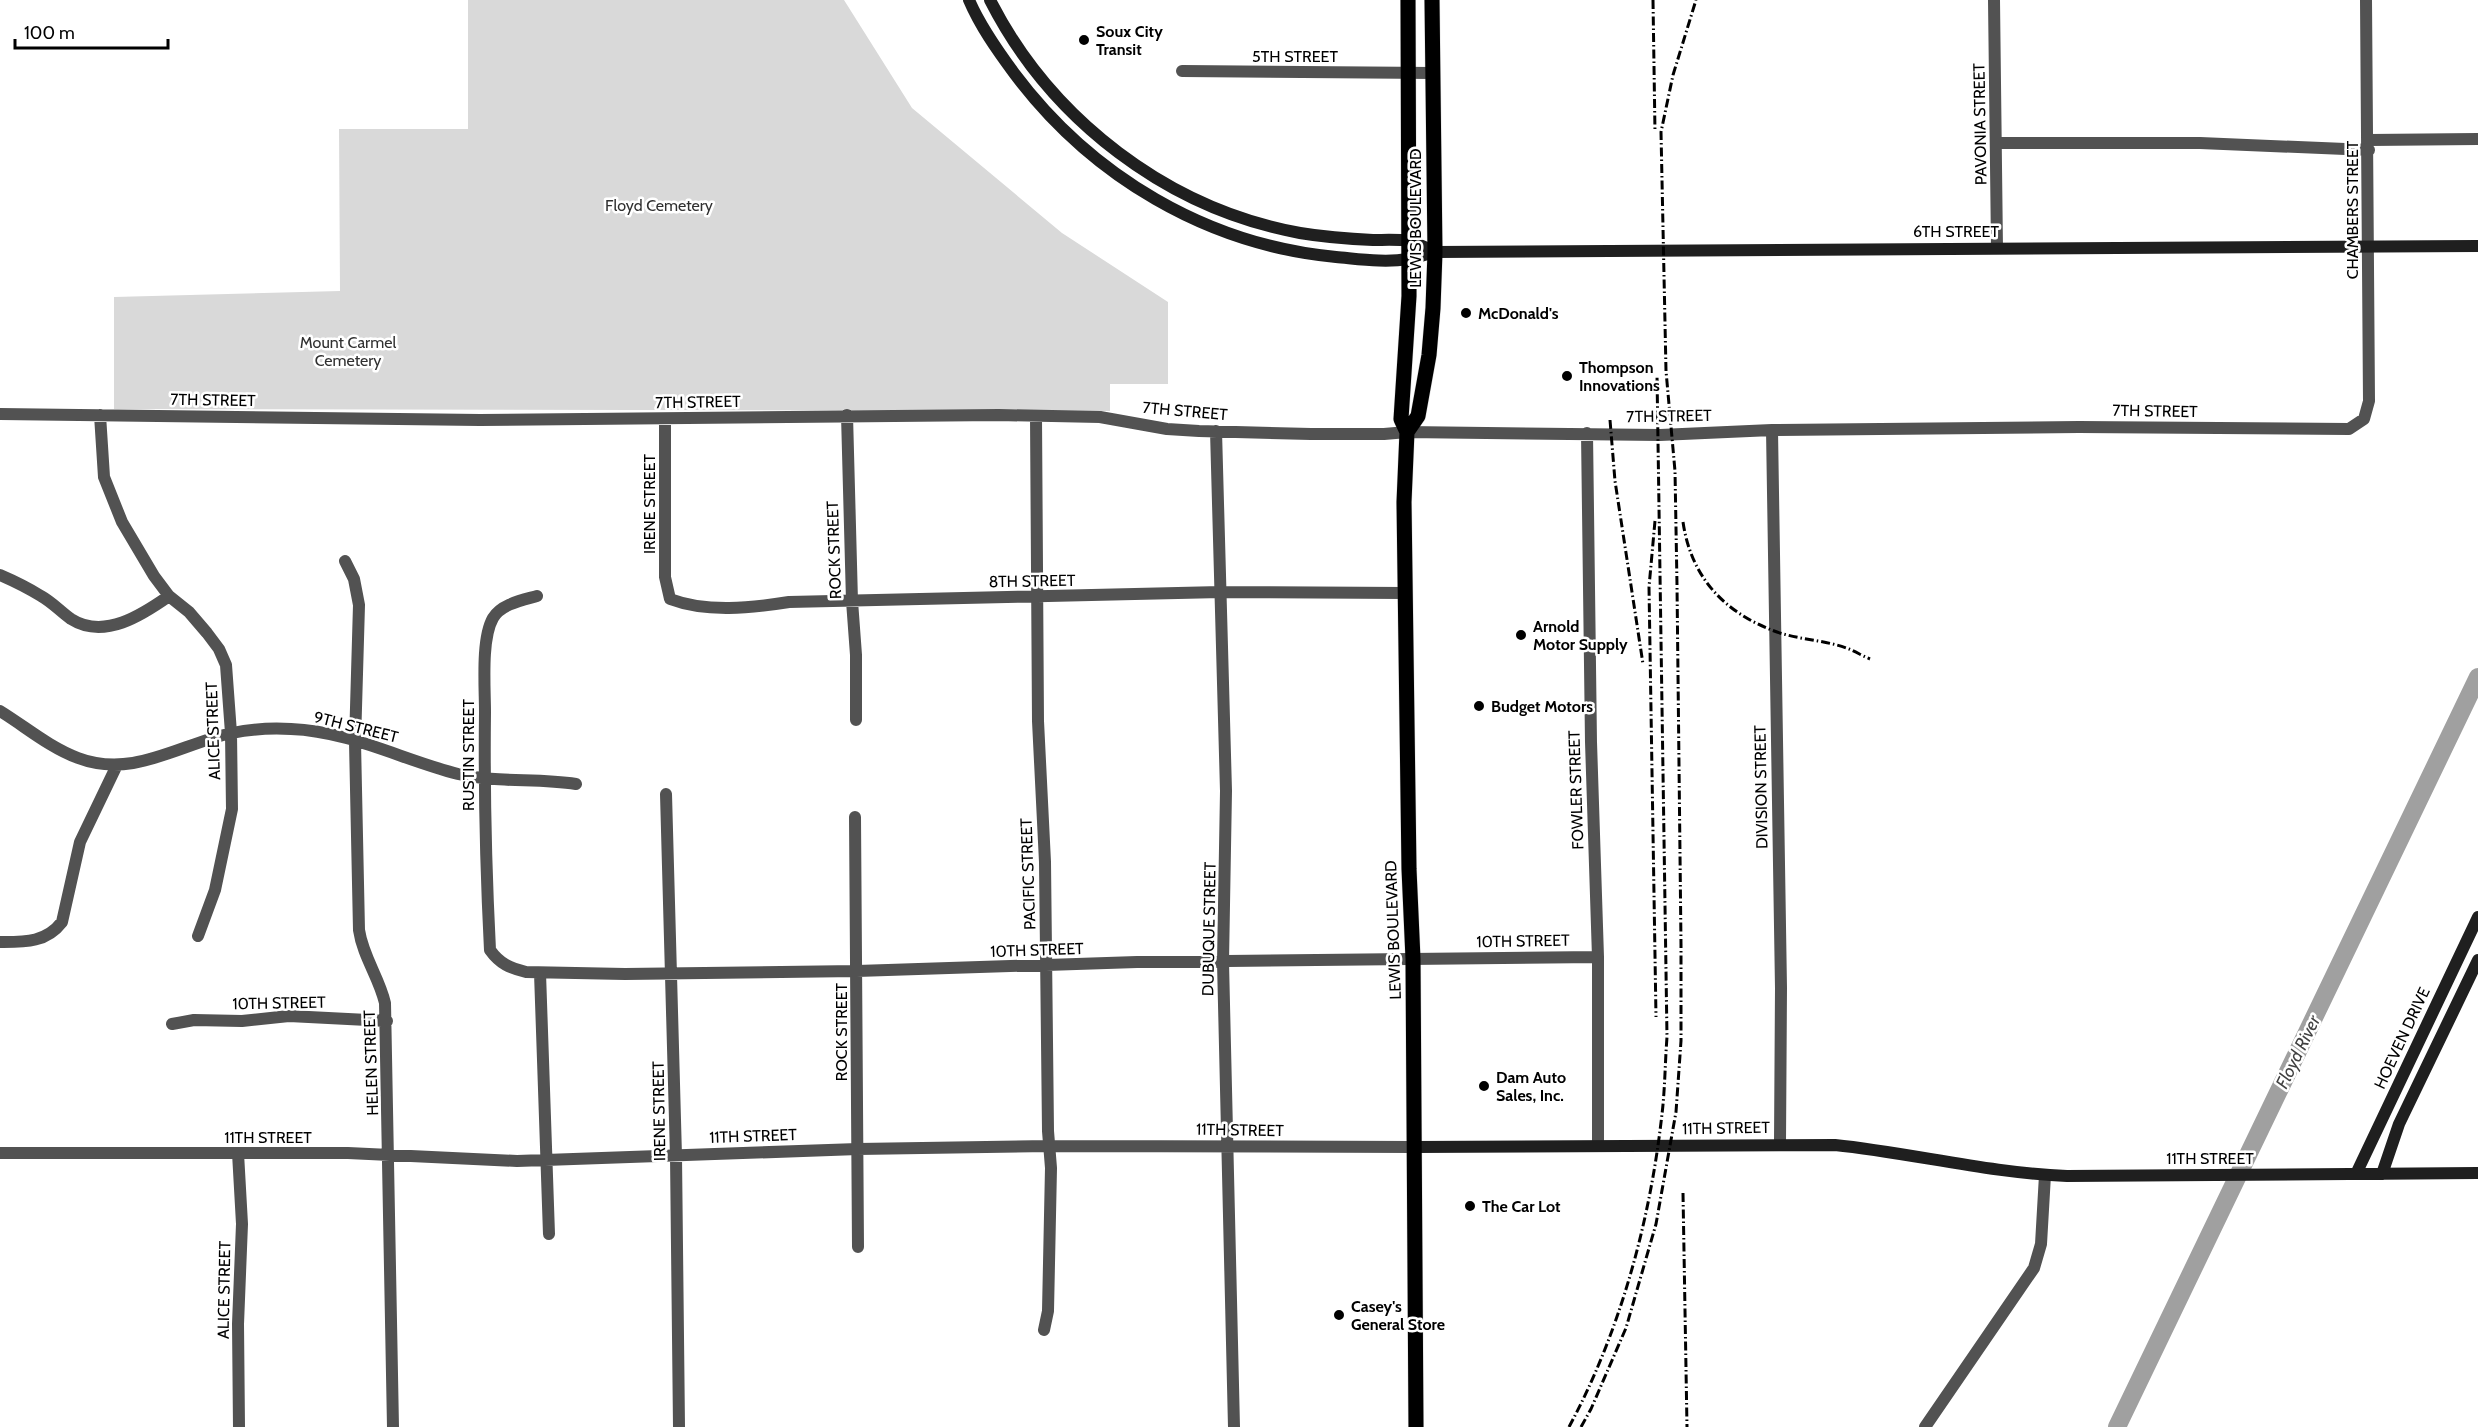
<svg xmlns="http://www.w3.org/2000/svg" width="2478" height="1427" viewBox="0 0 2478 1427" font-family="Cabin,sans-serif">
	<rect width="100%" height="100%" fill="#fff"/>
	<path fill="#d9d9d9" d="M468,0H844L912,108L1062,233L1168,302V384H1110V411L114,409V297L340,291L339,129H468Z"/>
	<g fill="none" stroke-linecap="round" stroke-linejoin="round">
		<path stroke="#a0a0a0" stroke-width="18" d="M2117,1427L2478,677"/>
		<defs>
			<path id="primary" d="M1408,0L1409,296L1401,419L1407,432L1404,502L1409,869L1413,959L1416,1427
				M1407,432L1418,416L1429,355L1433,308L1435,252L1432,0"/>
		</defs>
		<use href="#primary" stroke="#dbdbdb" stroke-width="16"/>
		<path stroke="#525252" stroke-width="12" d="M1994,0L1997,248
			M1182,71L1433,73
			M2369,140L2478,139
			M1997,143H2200L2369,150
			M0,414L480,420L999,415L1100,417L1167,429L1199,431L1311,434H1384L1407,432L1660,435L1772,430L2079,427L2349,429L2364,419L2369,401L2366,0
			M100,415L104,477L122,522L154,576L169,596L189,612L207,633L219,649L226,665L231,733L232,809L215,890L198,936
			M847,415L852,601L856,655V720
			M1036,416L1038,721L1045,862L1048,1131L1051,1168L1048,1311L1044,1330
			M665,420V577L670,599C707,613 751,608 789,602L1221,592L1405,593
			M1772,430L1781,988L1780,1143
			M1216,431L1226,791L1223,962L1234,1427
			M1587,433L1591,742L1598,957V1145
			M345,561L354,579L359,605L355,742L359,930C363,957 379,977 385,1003L393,1427
			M0,575C14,581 28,588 41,596C52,602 61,612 71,619C104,640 142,615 169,596
			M537,596C523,600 501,604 493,618C481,639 485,687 485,712C484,792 486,871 490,950C500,964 510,968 526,972L625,974L857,971L1137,962L1598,957
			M0,711C26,727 49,747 78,758C133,779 180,744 232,733C251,729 272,728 291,729C349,731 403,760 458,774C497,783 536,778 576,784
			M666,794L676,1156L679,1427
			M855,817L858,1247
			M0,942C24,942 46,943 62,922L80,842L117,765
			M540,973L549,1234
			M172,1024L194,1020L242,1021L289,1016L387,1021
			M0,1153H348L517,1161L858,1149L1049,1146L1414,1147
			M238,1153L242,1224L238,1324L239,1427
			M1925,1427L2034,1268L2041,1244L2045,1175"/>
		<path stroke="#1f1f1f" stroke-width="12" d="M969,0C980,26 997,50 1014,73C1091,176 1207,245 1336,257C1359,259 1385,263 1408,259C1417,258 1426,254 1435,252L2478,246
			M990,0C1051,120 1168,209 1300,233C1324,237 1348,239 1373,240C1384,240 1398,239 1409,241C1418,243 1426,248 1435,252
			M1414,1147L1835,1145C1912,1153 1989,1173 2067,1176L2478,1173
			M2356,1174L2478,917
			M2382,1174L2399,1124L2478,960"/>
		<use href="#primary" stroke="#000" stroke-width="15"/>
		<path stroke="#000" stroke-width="3" stroke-dasharray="9 3 1.5 3" stroke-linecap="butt" d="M1653,0L1655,132
			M1610,420L1615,481L1643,664
			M1655,521L1649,587L1656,1017
			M1683,522C1691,577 1724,613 1777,632C1800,640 1826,640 1849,649C1856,652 1863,656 1870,659
			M1683,1193L1687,1427
			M1569,1427C1620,1332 1650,1222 1662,1114C1665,1089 1665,1063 1667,1037L1657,375
			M1581,1427L1591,1409L1626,1328L1656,1224L1676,1112L1681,1041V944L1677,585L1675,471L1666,371L1661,132L1673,75L1696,0"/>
	</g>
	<g fill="#000" stroke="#fff" stroke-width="2">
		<circle cx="1084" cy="40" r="6"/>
		<circle cx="1466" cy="313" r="6"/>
		<circle cx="1567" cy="376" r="6"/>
		<circle cx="1521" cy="635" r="6"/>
		<circle cx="1479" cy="706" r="6"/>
		<circle cx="1484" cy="1086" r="6"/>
		<circle cx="1470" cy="1206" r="6"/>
		<circle cx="1339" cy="1315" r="6"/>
	</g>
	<g text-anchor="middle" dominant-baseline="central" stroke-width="5" stroke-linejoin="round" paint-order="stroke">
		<g font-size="16" font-weight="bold" fill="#000" stroke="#fff" text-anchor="start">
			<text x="1096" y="31">Soux City<tspan x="1096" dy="18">Transit</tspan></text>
			<text x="1478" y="313">McDonald's</text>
			<text x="1579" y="367">Thompson<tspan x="1579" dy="18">Innovations</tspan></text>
			<text x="1533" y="626">Arnold<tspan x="1533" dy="18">Motor Supply</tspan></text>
			<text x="1491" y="706">Budget Motors</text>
			<text x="1496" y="1077">Dam Auto<tspan x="1496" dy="18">Sales, Inc.</tspan></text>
			<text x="1482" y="1206">The Car Lot</text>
			<text x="1351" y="1306">Casey's<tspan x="1351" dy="18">General Store</tspan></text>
		</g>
		<g font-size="16" fill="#000" stroke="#fff">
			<text x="1295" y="56">5TH STREET</text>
			<text transform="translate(1980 124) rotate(-91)">PAVONIA STREET</text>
			<text transform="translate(2352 210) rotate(-90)">CHAMBERS STREET</text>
			<text transform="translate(1415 218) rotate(-90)">LEWIS BOULEVARD</text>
			<text x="1956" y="231">6TH STREET</text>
			<text transform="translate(213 400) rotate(1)">7TH STREET</text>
			<text transform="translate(698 402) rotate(-1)">7TH STREET</text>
			<text transform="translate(1185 411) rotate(5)">7TH STREET</text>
			<text transform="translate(2155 411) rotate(1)">7TH STREET</text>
			<text transform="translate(1669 416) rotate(-1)">7TH STREET</text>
			<text transform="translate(649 504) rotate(-90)">IRENE STREET</text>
			<text transform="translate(834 550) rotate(-92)">ROCK STREET</text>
			<text transform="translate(1032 581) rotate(-1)">8TH STREET</text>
			<text transform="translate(356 727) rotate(14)">9TH STREET</text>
			<text transform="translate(213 731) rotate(-92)">ALICE STREET</text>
			<text transform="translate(468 755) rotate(-90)">RUSTIN STREET</text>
			<text transform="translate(1761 787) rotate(-91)">DIVISION STREET</text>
			<text transform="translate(1576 790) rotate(-92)">FOWLER STREET</text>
			<text transform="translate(1028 874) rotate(-92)">PACIFIC STREET</text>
			<text transform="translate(1209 929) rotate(-89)">DUBUQUE STREET</text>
			<text transform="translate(1393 930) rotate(-92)">LEWIS BOULEVARD</text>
			<text transform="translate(1523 941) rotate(-1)">10TH STREET</text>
			<text transform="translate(1037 950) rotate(-2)">10TH STREET</text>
			<text transform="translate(279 1003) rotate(-1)">10TH STREET</text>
			<text transform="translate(841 1032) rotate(-90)">ROCK STREET</text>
			<text transform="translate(2402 1038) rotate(-65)">HOEVEN DRIVE</text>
			<text transform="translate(371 1063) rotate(-92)">HELEN STREET</text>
			<text transform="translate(659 1111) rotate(-91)">IRENE STREET</text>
			<text transform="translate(1726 1128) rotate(-1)">11TH STREET</text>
			<text transform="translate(1240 1130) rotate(1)">11TH STREET</text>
			<text transform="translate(753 1136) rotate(-2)">11TH STREET</text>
			<text x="268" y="1137">11TH STREET</text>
			<text x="2210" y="1158">11TH STREET</text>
			<text transform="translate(224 1290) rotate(-89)">ALICE STREET</text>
		</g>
		<g font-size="16" fill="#303030" stroke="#fff">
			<text x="659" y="205">Floyd Cemetery</text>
			<text x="348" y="342">Mount Carmel<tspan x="348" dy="18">Cemetery</tspan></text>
		</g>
		<g font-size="18" font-style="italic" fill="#414141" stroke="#fff">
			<text transform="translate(2298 1052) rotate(-64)">Floyd River</text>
		</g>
	</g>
	<path d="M15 39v9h153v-9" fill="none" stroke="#000000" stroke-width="3"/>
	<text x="24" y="39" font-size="18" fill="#000000" stroke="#ffffff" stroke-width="4.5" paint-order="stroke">100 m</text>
</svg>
